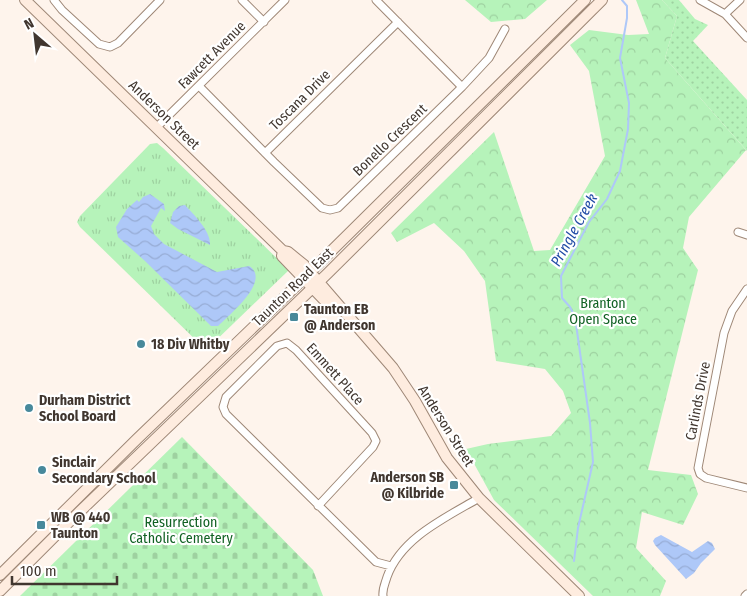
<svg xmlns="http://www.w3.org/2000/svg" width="747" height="596" viewBox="0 0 747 596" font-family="'Fira Sans Condensed',sans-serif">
	<defs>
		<pattern id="grass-tufts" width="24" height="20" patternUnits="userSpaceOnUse" patternTransform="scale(1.25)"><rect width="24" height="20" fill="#b6f3ba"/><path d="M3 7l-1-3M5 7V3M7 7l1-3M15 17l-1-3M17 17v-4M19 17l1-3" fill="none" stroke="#9ed1a0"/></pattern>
		<pattern id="forest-crowns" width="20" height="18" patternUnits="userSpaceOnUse" patternTransform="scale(1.25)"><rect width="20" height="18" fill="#b6f3ba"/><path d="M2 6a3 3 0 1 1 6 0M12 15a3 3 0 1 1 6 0" fill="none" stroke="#9ed1a0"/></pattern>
		<pattern id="cemetery-stones" width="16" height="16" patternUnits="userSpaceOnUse" patternTransform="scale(1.25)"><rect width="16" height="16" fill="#b6f3ba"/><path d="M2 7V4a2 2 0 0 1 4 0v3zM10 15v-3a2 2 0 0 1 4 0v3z" fill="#9ed1a0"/></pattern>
		<pattern id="park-dots" width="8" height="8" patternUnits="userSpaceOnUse" patternTransform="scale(1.25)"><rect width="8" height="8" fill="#b6f3ba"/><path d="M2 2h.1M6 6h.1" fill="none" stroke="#9ed1a0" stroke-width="1.8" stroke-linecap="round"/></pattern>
		<pattern id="water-waves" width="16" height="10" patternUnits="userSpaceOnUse" patternTransform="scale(1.25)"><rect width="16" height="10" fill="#aec8f8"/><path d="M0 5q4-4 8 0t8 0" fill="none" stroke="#97acd5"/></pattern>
	</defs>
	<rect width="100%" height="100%" fill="#fef4ec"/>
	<path fill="url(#grass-tufts)" d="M157,143L163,148L289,270L206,350L80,227L77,222L80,216L150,144Z"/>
	<path fill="url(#forest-crowns)" d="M465,0H547L525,19L491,22Z
		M636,0H662L677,16L665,58L746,150L689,217L683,248L698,270L648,470L691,475L698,494L683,525L642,512L636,548L666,581L660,596H593L494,500L466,449L488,444L551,436L571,413L563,391L545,369L496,361L485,281L464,251L434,223L397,242L391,233L494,132L534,251L550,250L605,156L589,71L570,45L589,30L628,35L649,34Z"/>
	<path fill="url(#cemetery-stones)" d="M182,437L313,570L323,596H20Z"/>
	<path fill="url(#park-dots)" d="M662,0H679L695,19L708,25L693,41L747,100V151L665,58L677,16Z"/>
	<path fill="url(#water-waves)" d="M150,194L164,204L165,211L161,208L151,226L154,234L164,244L217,272L249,266C272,280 229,315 218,326H211L145,261L118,237L116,227L127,209L137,200L139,202L143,197Z
		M185,205C194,215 211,231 210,245L178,229L170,223L173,212L179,206Z
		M661,535L692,552L708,541L712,543L715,549L701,563L694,573L686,579L655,545L653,541L655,538Z"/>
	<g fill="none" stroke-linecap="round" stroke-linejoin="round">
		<path stroke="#aec8f8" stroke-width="2" d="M574,561L578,528L593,462L590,423L575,317L570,307L562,298L561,276L589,222L607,199L620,171L628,129L629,103L620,58L627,18V6L622,0"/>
		<defs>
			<path id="street" d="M54,0L62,10L99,44L110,47L118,43L160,0
				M242,0L264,22
				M376,0L462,87
				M700,0L725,14L747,38
				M725,14L740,0
				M199,86L274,162L322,208L330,210L338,208L462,87L489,58L505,29
				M157,127L285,0
				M265,153L398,22
				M738,232L747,235
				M747,289L732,311L724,333L698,468L700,474L706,478L747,488
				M318,506L373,447L376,441L372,433L296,350L287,343L277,346L226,397L223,407L226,414L376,562L391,566
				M383,596C382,589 385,584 387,577C401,538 445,518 479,498
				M745,596L747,594"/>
			<path id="secondary" d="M25,0L283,251L288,252L304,265L393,368L415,401L447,458L479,498L579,596
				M283,251L282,256L330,306L339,307
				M0,575L137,439L296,286L585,0
				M0,591L70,521L328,273L602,0"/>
		</defs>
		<use href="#street" stroke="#9e8776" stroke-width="9"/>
		<use href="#secondary" stroke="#9e8776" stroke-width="12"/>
		<use href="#street" stroke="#fff" stroke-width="7"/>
		<use href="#secondary" stroke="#feecdf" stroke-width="10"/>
	</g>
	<g fill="#48899b" stroke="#fff" stroke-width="2">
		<rect x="289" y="312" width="10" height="10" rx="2.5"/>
		<circle cx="141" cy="344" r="5"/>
		<circle cx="29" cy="408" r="5"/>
		<circle cx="42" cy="470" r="5"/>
		<rect x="449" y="480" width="10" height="10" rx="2.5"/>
		<rect x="36" y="520" width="10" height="10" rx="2.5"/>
	</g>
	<g text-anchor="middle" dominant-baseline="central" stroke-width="4.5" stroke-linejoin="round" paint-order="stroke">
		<g font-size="14" fill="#40362f" stroke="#fff">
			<text transform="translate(212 55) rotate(-45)">Fawcett Avenue</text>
			<text transform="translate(300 100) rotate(-45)">Toscana Drive</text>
			<text transform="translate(164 115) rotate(44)">Anderson Street</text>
			<text transform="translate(390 140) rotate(-44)">Bonello Crescent</text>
			<text transform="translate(293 287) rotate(-44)">Taunton Road East</text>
			<text transform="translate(335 374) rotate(48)">Emmett Place</text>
			<text transform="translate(698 401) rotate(-79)">Carlinds Drive</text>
			<text transform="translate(446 426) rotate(58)">Anderson Street</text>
		</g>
		<g font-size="14" fill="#116224" stroke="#fff">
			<text x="603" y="303">Branton<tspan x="603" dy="16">Open Space</tspan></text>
			<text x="181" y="522">Resurrection<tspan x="181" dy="16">Catholic Cemetery</tspan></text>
		</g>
		<g font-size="14" font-weight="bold" fill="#40362f" stroke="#fff" text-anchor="start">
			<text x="304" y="309">Taunton EB<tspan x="304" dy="16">@ Anderson</tspan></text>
			<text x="151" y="344">18 Div Whitby</text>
			<text x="39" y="400">Durham District<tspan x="39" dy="16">School Board</tspan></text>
			<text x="52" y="462">Sinclair<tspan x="52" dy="16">Secondary School</tspan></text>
			<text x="444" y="477" text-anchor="end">Anderson SB<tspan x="444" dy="16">@ Kilbride</tspan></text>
			<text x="51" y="517">WB @ 440<tspan x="51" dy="16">Taunton</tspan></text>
		</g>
		<g font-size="15" font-style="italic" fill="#234da6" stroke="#fff">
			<text transform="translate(574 230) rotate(-61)">Pringle Creek</text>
		</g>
	</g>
	<g transform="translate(35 35) rotate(332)" stroke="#ffffff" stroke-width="4" paint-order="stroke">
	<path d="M0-4L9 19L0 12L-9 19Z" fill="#40362f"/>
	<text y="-8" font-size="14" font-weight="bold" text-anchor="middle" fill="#40362f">N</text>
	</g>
	<path d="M12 576v8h105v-8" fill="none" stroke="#40362f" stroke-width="2.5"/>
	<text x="20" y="576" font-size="15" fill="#40362f" stroke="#ffffff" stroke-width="4" paint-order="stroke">100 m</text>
</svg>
